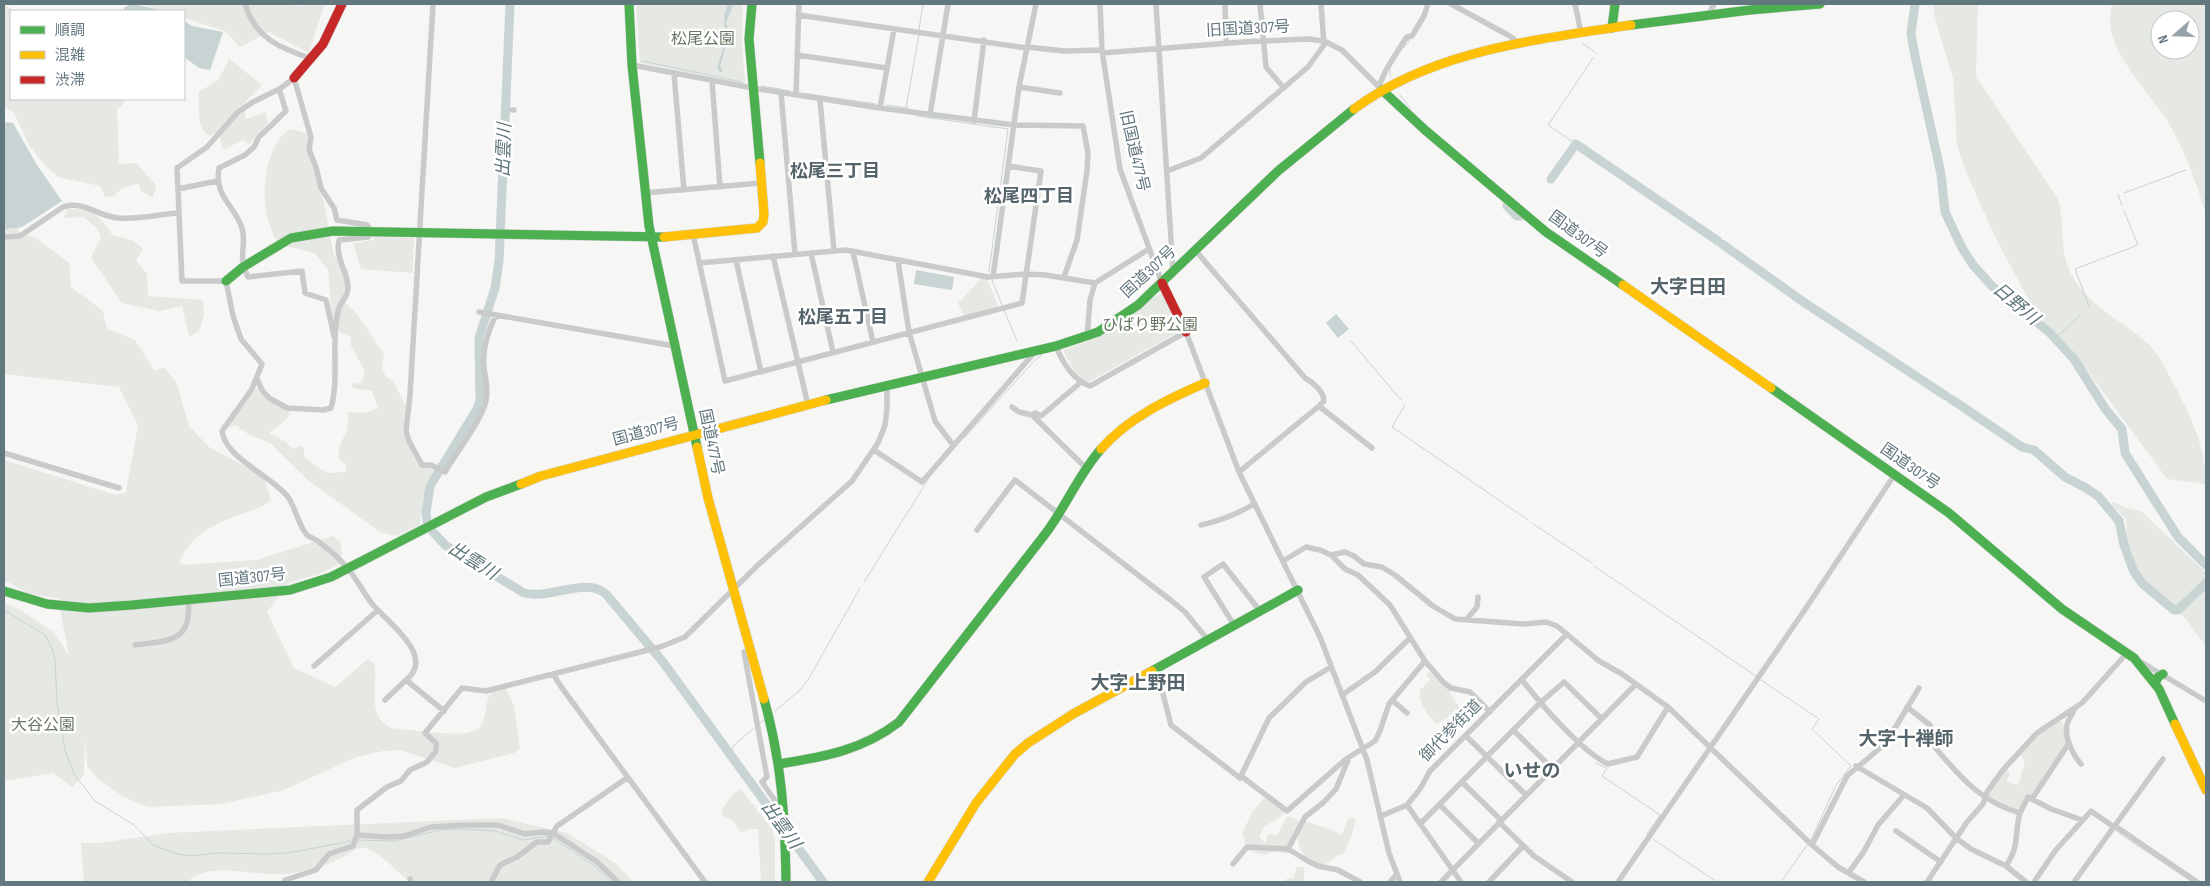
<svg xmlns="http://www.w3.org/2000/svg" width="2210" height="886" viewBox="0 0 2210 886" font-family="'Sofia Sans Condensed','Noto Sans JP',sans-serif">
	<rect width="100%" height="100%" fill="#f6f6f5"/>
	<path fill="#e6e8e3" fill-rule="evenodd" d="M142,4H292L293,6L324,5L309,53L269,32L240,47L225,31L184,18V11H163Z
		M636,4H743L742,42L745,81L742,83L640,63Z
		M1933,4H1978L1976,77L2058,199C2066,228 2057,255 2076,282C2093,308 2122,321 2145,341C2158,352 2165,367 2172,381C2190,415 2206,446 2206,484L2167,479L2089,373L2061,345L2031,304L1995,237L1964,167L1957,144L1953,78L1936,22Z
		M2112,4H2206V215C2196,182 2185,149 2166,119C2150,94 2111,54 2110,23C2110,17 2111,10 2112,4ZM2160,20H2190V50H2160Z
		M4,5L17,11H11V99H127L117,110L119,164L136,163L156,185L153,198L141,191L139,184C129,186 120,187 115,196L105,197L100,186L58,177L43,163L29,145L14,113L4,107Z
		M229,59L262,85L244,104L246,119L266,112L268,123L249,144L243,140L223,150L218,131L210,136C196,130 199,105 199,92L219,79Z
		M291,129L310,134L334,255L349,271L342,299L357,314L384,354L382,368L386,377L393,381L406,406L403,432L419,466L430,467L434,471L423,499L420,525L397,536L380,532L308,480L270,443L248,434L236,425L229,427L230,420L257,388L268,399L290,411L287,419L269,433L283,440L294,449L299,446L304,448V457L327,473L346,472V464L339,459C337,443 343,442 347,430C348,425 348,418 348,412L365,413L378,408L372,391L353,388L351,384L362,383L365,371L351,346V337L333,329L328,269L314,253L278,244C273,234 268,222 266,211C262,187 267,141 291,129Z
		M67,209C91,209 100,214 112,235L132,240L143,249L136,261L147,274L148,296L203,300L204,315L199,331L189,337L182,306L159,311L122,303L91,258L101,237L97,229L84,217L64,218Z
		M22,214L18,231L36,238L69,263L71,287L103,311L107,329L135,340L155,371L163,367L176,381L189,426L209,447L264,476L271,500L263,506C230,519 196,526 180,560L181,565L257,560L332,536L340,541L342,553L339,564L319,574L288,583L281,590L279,596L267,612L294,668L335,687L368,659L374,663C379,685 365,715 391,728C408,729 469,740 479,728C486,721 486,704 489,695L498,689H506L514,705L520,748L514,753L455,768L400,750L383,751L356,757L284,790L221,804L148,807L124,797L98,779L87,766L85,734L84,775L72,787L53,773L4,781V602L22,611L54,632L69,656L60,609V599L28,593L4,580V460L116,495L126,492L138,425L119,387L4,374V224Z
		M374,237L414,238L413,273L361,269L353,243L374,240Z
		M982,278L987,279L998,306L964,316L958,303Z
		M1161,293L1167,297L1180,331L1088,382L1078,378L1063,350L1088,341Z
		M2114,502L2127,508L2141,511L2206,573V647L2189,623L2169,600L2145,582L2133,566V555L2127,542L2126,519L2111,504Z
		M1430,672L1440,683L1450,688V693L1460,708L1437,724C1427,714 1419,705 1420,690L1430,680L1426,674Z
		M2059,718L2065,727L2066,743L2032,795L2020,811L2005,807L1986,797L2006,768L2010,773L2007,781L2017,785L2020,780L2025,760L2020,754L2039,734Z
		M741,789L772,829L775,841V882H761L758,829H749L741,833L733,821L723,816L722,810L731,796Z
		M1267,795L1284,811L1282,816L1264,827L1259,837L1265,843L1269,833L1277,836L1287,817H1293L1300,822L1288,854L1276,851L1264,855L1247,850L1242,833L1253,811Z
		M1349,817L1356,818L1352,835L1343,854L1336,856C1323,875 1296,857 1298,836C1299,831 1303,825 1305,821C1318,826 1330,828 1342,835Z
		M501,818L567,833L615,863L634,882H410C399,873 379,852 365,848C357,847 353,851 347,855C329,865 307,872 286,874C255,877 210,860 187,882H84L81,843H100L167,833Z
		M1296,867H1304V882H1283L1288,878H1294Z"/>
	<path fill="#c8d3d4" d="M130,4C135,4 157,9 163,11H124V8Z
		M728,4L733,6L726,22L729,35L720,66L723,72H720L717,68L726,39L724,16Z
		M184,21L192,26L223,32L210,70L199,68L184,57Z
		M4,122L13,123L37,165L62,201L22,227L4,229Z
		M916,270L954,277L952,290L914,284Z
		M1336,314L1349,329L1338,338L1326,323Z"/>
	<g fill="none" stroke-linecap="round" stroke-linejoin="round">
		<path stroke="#c8d3d4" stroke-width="1" d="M919,30L923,4
			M1582,43L1596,53
			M1402,49L1409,42V38
			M642,61L742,82
			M1390,69V76
			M762,86L790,91
			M802,93L876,104
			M1400,95L1411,109
			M886,105L908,108
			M906,108L919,34
			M917,116L1008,129L989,272
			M1576,144L1548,125L1593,58
			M2124,193L2186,170
			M2119,195H2118L2122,205
			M992,280L1002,305
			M2089,306L2075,269L2138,245L2124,211
			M1004,310L1017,341
			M2056,338L2080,315
			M1351,341L1401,400
			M1405,405L1392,427L1528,520
			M964,438L1036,359L1042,355
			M1532,523L1592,563
			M1594,566L1756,676
			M864,582L929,478
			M4,610L45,635L52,648L55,660L57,703L65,750L74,774L95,801L134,825L153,845L177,854L191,856L218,853L268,854L288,853L351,841
			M1761,680L1819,719L1812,729L1851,766L1836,785L1811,840
			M775,711L799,691L808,680L860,588
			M760,723L764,720
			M732,756L733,746L754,728
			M1596,763L1607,768L1602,776L1660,815L1647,834
			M2116,831L2192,882
			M554,839L593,865L612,882
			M1653,839L1717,882
			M358,840L394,841L440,830L461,829L495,831L523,840L548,836
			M1781,882L1807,845"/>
		<path stroke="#c8d3d4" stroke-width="9" d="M510,4L499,261L495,288L479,338L480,401L477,409L430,486L426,513L427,521L433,532L445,545L524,593C550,600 586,576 606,594L663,662L823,882
			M1915,4L1911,34L1915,56L1941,174L1945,212L1962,248L1973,265L1992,286L2049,332L2074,359L2106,410L2122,429L2125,453L2178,537L2206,565
			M1551,179L1576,144L1718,241
			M1507,206L1517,216H1520
			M1722,244L1802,301L1946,396
			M1951,399L2022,447L2034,450L2065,477L2086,488L2098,496L2119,521L2124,545L2134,572L2143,584L2174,610H2178L2206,583"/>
		<defs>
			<path id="fast" d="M629,4L632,65L649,226L697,447
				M752,4L749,39L760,163
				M1631,25L1750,10L1820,4
				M1612,28L1615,4
				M1382,90L1425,130L1546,232L1623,285
				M226,281L243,267L291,238L333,231L664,237
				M1771,388L1949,513L2062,609L2134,658L2159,689L2175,724
				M826,400L1056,346L1098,332L1138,305L1278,171L1354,109
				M4,591L47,604L89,608L132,605L290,590L331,577L486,497L521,484
				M1152,671L1298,590
				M2155,684L2158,677L2163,674
				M764,699C782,763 785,817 786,882
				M779,764C824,757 863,750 899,722L1046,533C1066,506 1079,474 1101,449"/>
			<path id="slow" d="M1354,109C1434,50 1535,40 1631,25
				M664,237L757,228L763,222L764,214L760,163
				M1623,285L1771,388
				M697,447L708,498L764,699
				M1101,449C1128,418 1168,399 1205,383
				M521,484L541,476L826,400
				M2175,724L2206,790
				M928,882L976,803L1015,754L1028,743L1073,714L1152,671"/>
			<path id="jam" d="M294,78L323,44L342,4
				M1162,283L1186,332"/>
		</defs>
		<use href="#fast" stroke="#d2d3d3" stroke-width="10"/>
		<use href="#slow" stroke="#d2d3d3" stroke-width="10"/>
		<use href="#jam" stroke="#d2d3d3" stroke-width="10"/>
		<path stroke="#c9cbca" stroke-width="5.5" d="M245,4C255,38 281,49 313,59
			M433,4L410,395L406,431L409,441L422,465H431L445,472C456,453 481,421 486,401C489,389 485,379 484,367C482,348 488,331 496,315
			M1100,4L1102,50L1120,169L1162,283
			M1156,4L1173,271
			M1225,4L1226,43
			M1260,4L1266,67L1284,88
			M1451,4L1508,35L1514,39L1517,44
			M1575,4L1580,28
			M1709,14L1714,4
			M798,15L1027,48
			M1027,47L1064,51L1102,50
			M1102,53L1243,42L1308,39L1324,41L1342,50L1382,90
			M797,55L887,68
			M632,65L753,88L880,108L1014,125L1083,126L1088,153L1087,171L1077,240L1064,277
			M674,74L684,190
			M712,81L720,187
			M1379,86L1386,70L1404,41L1407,37L1412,36L1424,16L1428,4
			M1019,87L1060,93
			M279,89L286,111L259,137L254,147L245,155L219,168C214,197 234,204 242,228C247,245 237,257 248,277L302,271L305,293L326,300L334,336
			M781,93L795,254
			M796,95L799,4
			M820,100L834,251
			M880,108L894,29
			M512,110H514
			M930,115L948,4
			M974,121L984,40
			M1167,171L1201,158L1308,67L1324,45L1321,4
			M178,189L217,181
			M644,193L761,183
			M693,234L725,381L1022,303L1041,171L1008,166
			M4,237L20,236L63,207C84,200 98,217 119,218C138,220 160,214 179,213
			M1195,250L1305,378C1313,382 1324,392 1324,401L1319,406L1372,448
			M853,252L873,342
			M811,253L833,352
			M773,256L808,405
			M736,260L761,372
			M898,261L909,332L935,421L953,445
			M699,263L846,250L988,277L1026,274L1045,275L1095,283
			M993,277L1019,87L1036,4
			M479,312L674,346
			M1087,337L1090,300L1095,283L1149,249
			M1056,346C1062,362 1074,381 1090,386L1186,332L1239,472L1320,637L1367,760L1389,853L1400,882
			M257,379L262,390L269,398L287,408L323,410L331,408C340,376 330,341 339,308C342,300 348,297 348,287C347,270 335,258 339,240L368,237L371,231L367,225L337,220L334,208L321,188L316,167L309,150L311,137L294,78L281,88L253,102L238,112L207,147L177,168L182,281H226L233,316L241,339L262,364L252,389L222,431C225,458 272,476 288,497C296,508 298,525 307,535C310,538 317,539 320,543C330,550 340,559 348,569C358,580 364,595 374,606C389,623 436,657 406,680L444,711
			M1012,407L1019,412L1032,415L1087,469
			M1032,415L1035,413L1041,416L1080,383
			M874,450L922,482L1034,353
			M4,453L119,488
			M1239,472L1319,406
			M1201,525C1220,521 1237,514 1254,504
			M977,530L1015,480L1173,602L1185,612L1208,640
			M1331,555L1345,552L1354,556L1364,564L1382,567L1395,575L1433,606L1455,619L1523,624L1546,622L1557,626L1599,661L1622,674L1668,707L1812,845L1838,867L1864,882
			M1283,561L1306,547L1320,550L1331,555L1345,569L1358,575L1390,605L1425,661L1444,683L1451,688L1470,692L1490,712
			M1466,620L1477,607L1478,597
			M1234,625L1204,577L1223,564L1260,611
			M135,645C168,641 193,642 188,600
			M750,651L744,652L767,777L762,782L778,805L784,806
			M2141,662L2206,701
			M314,666L378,610
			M1150,672L1163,694L1171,725L1240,778L1269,718L1306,682L1331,667
			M553,674L562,688L705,882
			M1522,680C1541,704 1581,751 1608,764L1637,757L1668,707
			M1342,695L1375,672L1410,638
			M385,700L406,680
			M1392,700L1407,713
			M1907,707L1930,725L1935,747L1938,751C1962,779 1983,803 2020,813L2028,797L2051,809L2082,820
			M2074,710C2072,715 2068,720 2067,725C2064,737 2073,755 2081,764
			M1513,730L1552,768
			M1466,736L1526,795
			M1856,766L1927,808L1956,838L1971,849L2006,866L2026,882
			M1241,776L1287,811L1346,759L1375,741L1380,731L1389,704L1425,661
			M1462,782L1501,820
			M2032,799L2069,743
			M1407,805L1461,882
			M1440,805L1478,843
			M1381,816L1407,805L1420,789L1430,771L1567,634
			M1499,822L1534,856L1572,882
			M1420,824L1540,703L1564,682L1601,718
			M1896,831L1941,862
			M357,835L387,837L404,836L431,827L466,825H498L525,834L542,832L553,833L597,862L618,882
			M1812,845L1847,776L1879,749L1895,728L1919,688
			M1288,849L1305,817L1324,802L1336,789L1348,760
			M1233,864L1247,847L1288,849L1308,861L1318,866L1338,870L1360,882
			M2006,866C2020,845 2014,835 2020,813
			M1849,872L1863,853L1878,825L1904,795
			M410,879L411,882
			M284,882L285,880L316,870L329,854L353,846L357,835V810L387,787L401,781L410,770L427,762L436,751V743L425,733L462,688L486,691L660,647L685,637L759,564L852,481L878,443L885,425L887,408V386
			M491,882L500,865L517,857L537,842H548L557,826L627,778
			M1390,882L1397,874
			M1441,882L1636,684
			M1489,882L1523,846
			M1618,882L1804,611L1895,474
			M1927,882L1967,822L1983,804L1987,792L2002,771L2037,733L2082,703L2127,653
			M2034,882L2055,851L2091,811L2111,825L2118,828L2197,882
			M2074,882L2163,759"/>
		<use href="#fast" stroke="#4caf50" stroke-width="9"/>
		<use href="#slow" stroke="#ffc107" stroke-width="9"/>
		<use href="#jam" stroke="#c62828" stroke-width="9"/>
	</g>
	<g text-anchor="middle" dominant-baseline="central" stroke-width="5" stroke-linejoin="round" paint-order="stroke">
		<g font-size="16" fill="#63777e" stroke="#fff">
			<text transform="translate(1248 29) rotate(-3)">旧国道307号</text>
			<text transform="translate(1134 151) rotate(77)">旧国道477号</text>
			<text transform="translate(1578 235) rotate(36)">国道307号</text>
			<text transform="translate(1149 272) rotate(-43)">国道307号</text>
			<text transform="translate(646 432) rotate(-15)">国道307号</text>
			<text transform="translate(711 442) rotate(78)">国道477号</text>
			<text transform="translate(1910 467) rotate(35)">国道307号</text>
			<text transform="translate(252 578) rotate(-6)">国道307号</text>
			<text transform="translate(1451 731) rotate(-45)">御代参街道</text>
		</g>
		<g font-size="16" fill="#687762" stroke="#fff">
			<text x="703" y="39">松尾公園</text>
			<text x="1150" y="325">ひばり野公園</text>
			<text x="43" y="725">大谷公園</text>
		</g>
		<g font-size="18" font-style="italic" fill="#5e7679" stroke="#fff">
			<text transform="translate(504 150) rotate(-88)">出雲川</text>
			<text transform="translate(2016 304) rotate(40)">日野川</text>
			<text transform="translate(473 561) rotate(32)">出雲川</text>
			<text transform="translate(781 825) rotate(54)">出雲川</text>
		</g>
		<g font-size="18" font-weight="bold" fill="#55636a" stroke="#fff">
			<text x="835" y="171">松尾三丁目</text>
			<text x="1029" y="196">松尾四丁目</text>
			<text x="843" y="317">松尾五丁目</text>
		</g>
		<g font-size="19" font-weight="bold" fill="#55636a" stroke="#fff">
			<text x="1688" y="287">大字日田</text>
			<text x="1138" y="683">大字上野田</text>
			<text x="1906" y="739">大字十禅師</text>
			<text x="1532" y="771">いせの</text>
		</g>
	</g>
	<rect width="2210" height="886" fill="none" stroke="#63777e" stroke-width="10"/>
	<rect x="10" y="10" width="175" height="90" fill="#ffffff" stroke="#c1c9cb"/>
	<rect x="20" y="26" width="25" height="8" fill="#4caf50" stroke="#c1c9cb"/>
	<text x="55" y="35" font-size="15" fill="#63777e">順調</text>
	<rect x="20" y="51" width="25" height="8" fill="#ffc107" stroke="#c1c9cb"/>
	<text x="55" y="60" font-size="15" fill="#63777e">混雑</text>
	<rect x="20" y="76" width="25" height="8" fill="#c62828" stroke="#c1c9cb"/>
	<text x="55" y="85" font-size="15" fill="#63777e">渋滞</text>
	<g transform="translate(2175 35) rotate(250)"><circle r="24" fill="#ffffff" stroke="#c1c9cb"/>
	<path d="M0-4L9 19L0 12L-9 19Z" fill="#96a3a8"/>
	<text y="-8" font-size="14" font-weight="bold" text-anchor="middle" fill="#63777e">N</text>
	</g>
</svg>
